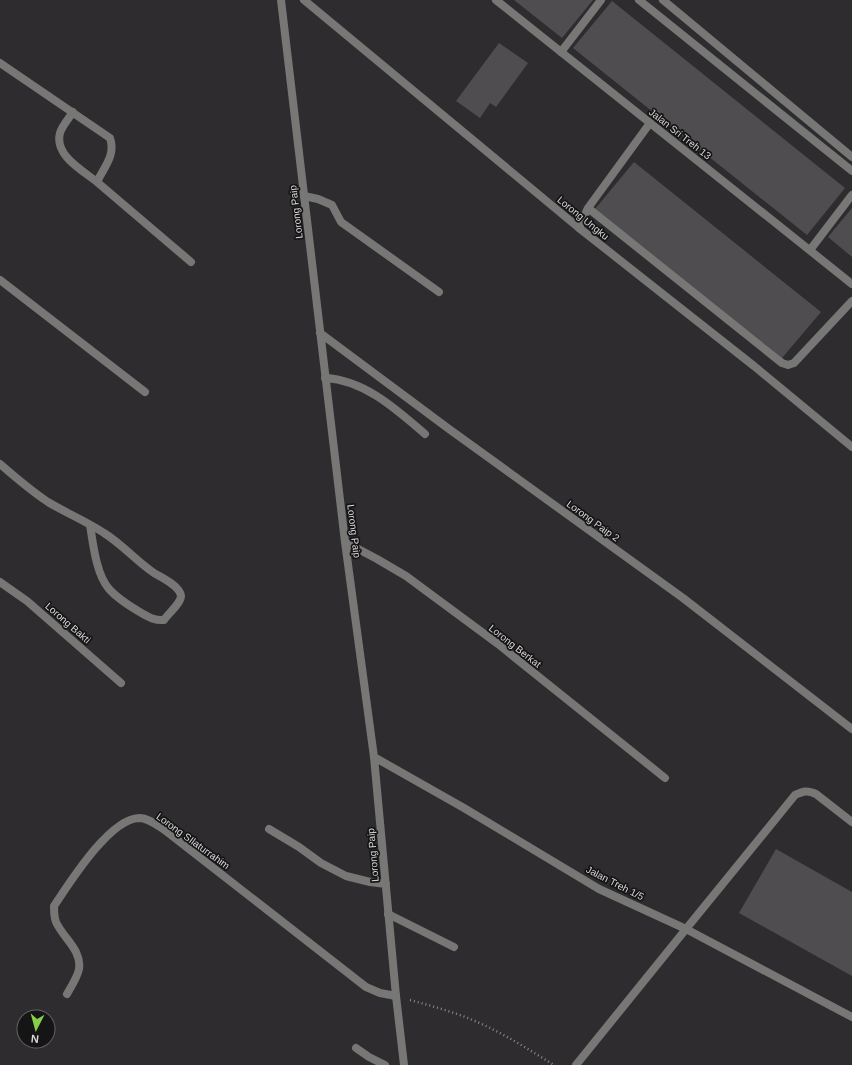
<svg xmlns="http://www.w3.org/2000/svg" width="852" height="1065" viewBox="0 0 852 1065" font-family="Helvetica,sans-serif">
	<rect width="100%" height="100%" fill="#2f2c2f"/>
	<path fill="#504d50" d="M514,0H593L562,38Z
		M612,1L845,188L807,235L573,48Z
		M499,43L528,63L496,107L490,103L480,118L456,101Z
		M634,162L821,312L782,358L595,209Z
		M852,208V257L828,237Z
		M776,849L852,892V976L739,913Z"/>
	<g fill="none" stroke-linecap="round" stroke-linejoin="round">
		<path stroke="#8b888b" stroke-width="2.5" stroke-dasharray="1 3" stroke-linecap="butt" d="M410,1000C432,1006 454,1012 475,1021C503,1033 528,1049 554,1065"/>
		<path stroke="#777775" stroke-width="8" d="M639,0L852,171
			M561,52L601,0
			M0,63L110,138C116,155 104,167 97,182L191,262
			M73,112C69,118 62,126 60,133C54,155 82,170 97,182
			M304,196L318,199L332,205L341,222L439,292
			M588,208L782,363L788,365L794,363L852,301
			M579,228L588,208L650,123
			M0,280L145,392
			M325,378C365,380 397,410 425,434
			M388,914L454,947
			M686,929L795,795C804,791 807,790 816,794L852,822
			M67,994C71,987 78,976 79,969C82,950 63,938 56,922C54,917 54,911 54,906C69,884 109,819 139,818C149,818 158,826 166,831L366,987L380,993L396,996
			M356,1048L369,1057L385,1065"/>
		<path stroke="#777775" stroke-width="8" d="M281,0L345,542L374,757L396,996L404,1065
			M304,0L579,228L754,366L852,447
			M496,0L852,284
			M663,0L852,157
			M810,250L852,195
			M320,333L449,429L683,598L852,729
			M0,464C15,477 31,491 48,502C66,513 86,521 104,533C122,544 136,561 154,573C161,577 180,586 181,596C181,603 168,614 164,620C154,621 147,616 138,611C128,605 117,598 109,589C96,574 93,543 90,525
			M345,542L377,559L406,576L498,644L665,778
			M0,582L27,601L121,683
			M374,757L464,808L599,889L686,929L852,1017
			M269,829L299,847L321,863L346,876L370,882L386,884
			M576,1065L686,929"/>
	</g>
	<g text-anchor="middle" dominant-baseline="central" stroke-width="3.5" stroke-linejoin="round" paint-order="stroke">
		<g font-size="10" fill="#d8d6d8" stroke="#161516">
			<text transform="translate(680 134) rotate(38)">Jalan Sri Treh 13</text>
			<text transform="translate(296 212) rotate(-97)">Lorong Paip</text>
			<text transform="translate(583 218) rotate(39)">Lorong Ungku</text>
			<text transform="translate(593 521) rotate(36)">Lorong Paip 2</text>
			<text transform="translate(354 531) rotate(83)">Lorong Paip</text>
			<text transform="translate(68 623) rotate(41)">Lorong Bakti</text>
			<text transform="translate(515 646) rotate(38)">Lorong Berkat</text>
			<text transform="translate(193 841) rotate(36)">Lorong SIlaturrahim</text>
			<text transform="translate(373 855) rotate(-95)">Lorong Paip</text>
			<text transform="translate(615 883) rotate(27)">Jalan Treh 1/5</text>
		</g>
	</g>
	<g transform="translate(36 1029) rotate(186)"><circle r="19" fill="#161516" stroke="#646264"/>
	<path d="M0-3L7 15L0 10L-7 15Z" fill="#88cf49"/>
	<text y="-6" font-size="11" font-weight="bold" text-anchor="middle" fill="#d8d6d8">N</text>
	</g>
</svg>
